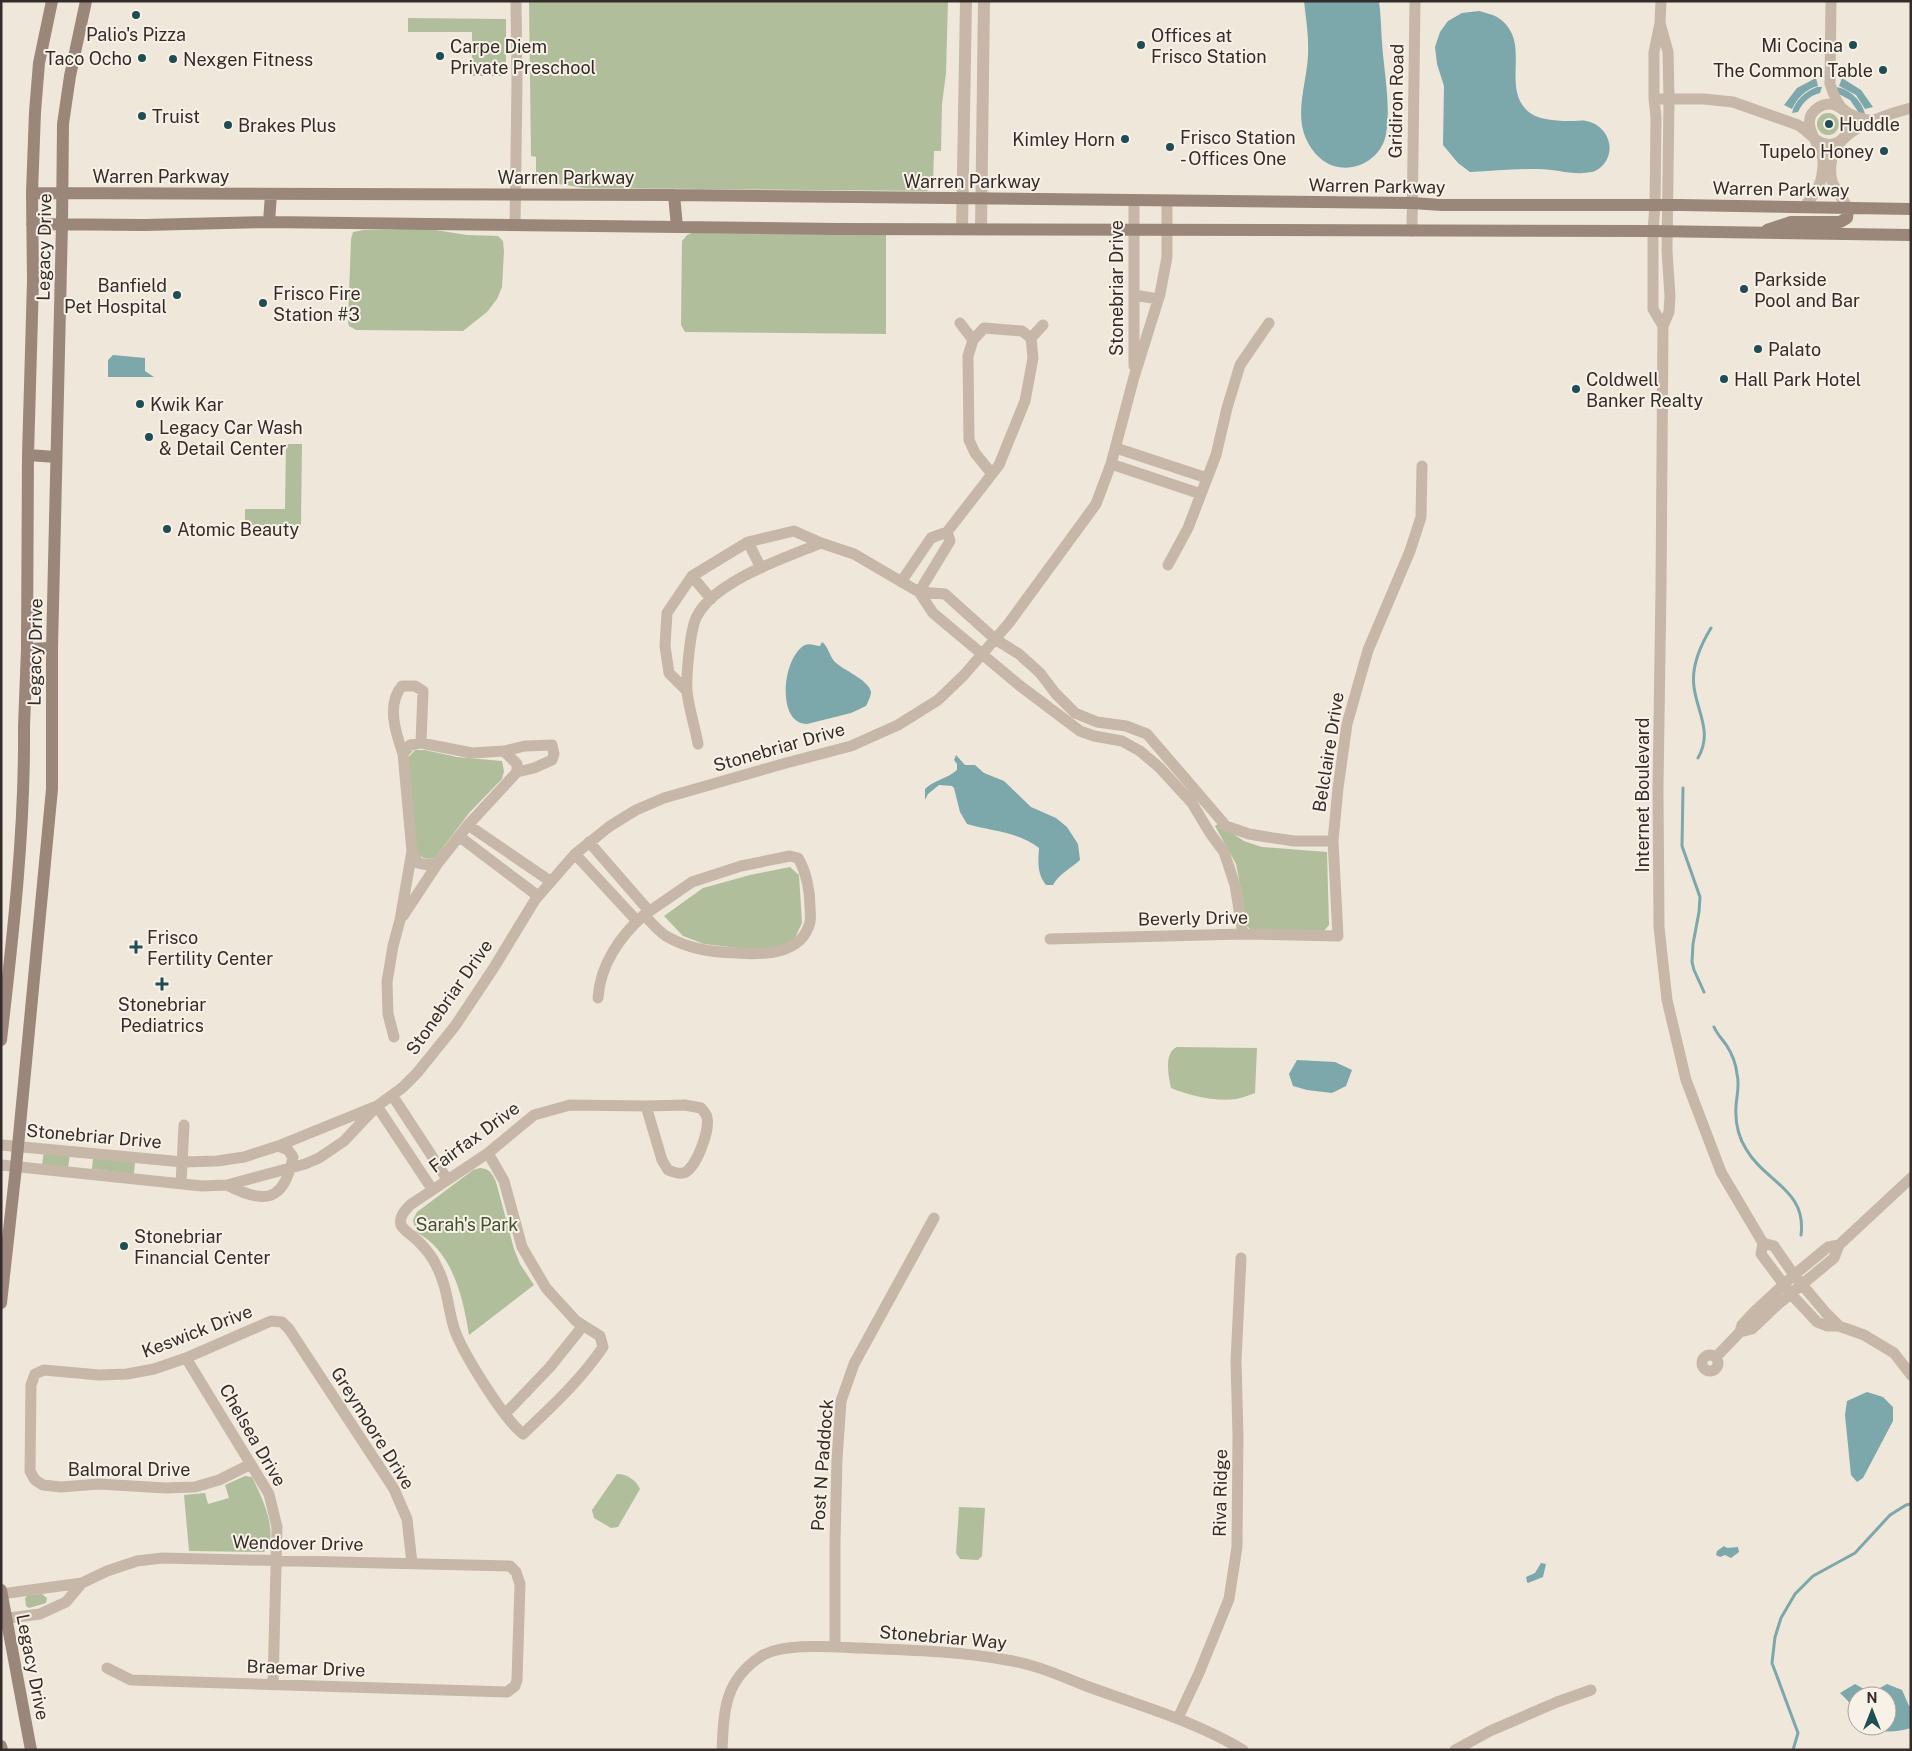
<svg xmlns="http://www.w3.org/2000/svg" width="1912" height="1751" viewBox="0 0 1912 1751" font-family="'Public Sans',sans-serif">
	<rect width="100%" height="100%" fill="#f0e7db"/>
	<path fill="#b1be9c" d="M529,1H948L946,73L942,104L941,151H934L933,186L927,191L584,188L559,184H536V157L531,156Z
		M408,18L506,19V76H472V32H408Z
		M1817 124a11 11 0 1 1 22 0a11 11 0 1 1-22 0Z
		M429,229L467,235L498,236L503,241L504,251L502,287L497,299L487,312L463,331L356,330L349,326L348,322L351,239L353,232L364,230Z
		M692,233L886,234V334L685,332L681,325L682,241L687,235Z
		M286,444H302L301,525H245V509H285Z
		M415,750H425L457,757L502,761L504,771L502,779L470,812L435,858C425,860 422,858 416,852L406,760Z
		M1218,824L1244,841L1262,847L1327,852L1329,925L1322,933L1252,931L1246,925L1242,894L1236,864L1215,826Z
		M790,867L799,875L802,923L795,938L784,947L765,951L704,944L683,936L664,916L703,888L750,875Z
		M1177,1047L1257,1048L1255,1093C1249,1095 1242,1098 1236,1099C1216,1102 1190,1096 1171,1088C1169,1077 1163,1053 1177,1047Z
		M44,1151L70,1154L68,1168L42,1165Z
		M93,1158L135,1162L134,1174L92,1169Z
		M480,1168C490,1169 492,1173 496,1182L514,1249L520,1264L534,1285L469,1335C463,1298 453,1251 416,1232L413,1220L417,1212L473,1170Z
		M617,1474C627,1474 636,1480 640,1489L618,1527L611,1528L594,1518L592,1510Z
		M245,1476L252,1477C261,1495 281,1536 264,1552L189,1551L184,1495L205,1493L208,1504L229,1498L225,1485Z
		M959,1507L985,1508L982,1556L978,1560L960,1559L956,1553Z
		M42,1594L47,1598L46,1603L29,1608L26,1606L25,1598L28,1595Z"/>
	<path fill="#7ca7ab" d="M1304,1H1379C1381,16 1381,29 1382,43C1384,71 1391,107 1386,134C1382,158 1356,173 1334,166C1318,161 1307,145 1303,130C1297,105 1307,80 1308,55C1309,37 1306,19 1304,1Z
		M1479,11C1485,13 1492,14 1497,17C1535,41 1498,88 1530,113C1542,121 1561,121 1574,121C1578,121 1582,120 1586,121C1604,124 1616,144 1606,161C1603,166 1597,171 1592,172C1572,176 1554,168 1535,169C1513,169 1491,171 1470,172L1458,163L1443,145L1444,86L1437,64L1435,47L1440,32L1448,21L1462,13Z
		M1816,78L1818,86C1806,89 1798,97 1792,109L1784,105L1797,88Z
		M1842,78L1861,90L1873,107L1865,109L1856,95L1839,86Z
		M1817,87H1822L1820,93C1809,96 1803,102 1798,112L1792,113C1795,100 1805,92 1817,87Z
		M1836,87C1850,89 1862,101 1865,114L1859,113L1850,100L1837,93Z
		M113,355L145,358V371L154,377H108V360Z
		M822,642C829,647 829,656 835,662C843,670 869,680 871,692C871,696 868,702 866,706L851,713L807,724C776,724 782,657 805,645C810,643 815,646 820,646Z
		M956,755L965,765H975L984,773L1004,781L1031,807L1056,818L1067,827L1078,844L1080,860C1070,869 1060,873 1053,885H1046C1037,874 1038,861 1039,848C1019,832 991,831 967,824L960,812L954,788L952,786L939,785L928,794L925,800V789C934,780 947,779 957,770V764L954,760Z
		M1297,1060L1335,1062L1352,1070L1346,1086L1332,1093L1307,1090L1293,1086L1289,1074Z
		M1867,1392L1883,1397L1893,1407V1421L1863,1478L1857,1482L1851,1475L1845,1415L1847,1401Z
		M1724,1546L1727,1548L1738,1547L1739,1552L1731,1558L1725,1555L1720,1557L1716,1555L1717,1551Z
		M1541,1563L1546,1564L1543,1577L1528,1583L1527,1582L1526,1577L1535,1573Z
		M1855,1684L1871,1693L1887,1684L1902,1690L1909,1706H1911V1728C1896,1732 1882,1734 1868,1726H1887V1696H1857V1717L1848,1701L1840,1693Z"/>
	<g fill="none" stroke-linecap="round" stroke-linejoin="round">
		<path stroke="#7ca7ab" stroke-width="3" d="M1698,758C1713,732 1697,712 1694,687C1691,666 1700,646 1711,628
			M1683,788L1682,846L1700,897L1699,912L1693,944L1692,962L1694,970L1704,992
			M1714,1027C1717,1034 1722,1039 1727,1046C1732,1054 1736,1064 1737,1074C1739,1082 1738,1090 1737,1097C1734,1116 1736,1133 1746,1149C1765,1182 1807,1190 1801,1235
			M1793,1750L1798,1733L1772,1663L1775,1637L1781,1618L1795,1594L1813,1576L1855,1553L1890,1515L1906,1505L1911,1504"/>
		<path stroke="#c7b7a8" stroke-width="11" d="M1661,1L1660,23L1654,52V99L1656,117L1655,205L1653,231V309L1663,326
			M1831,1L1830,84C1838,110 1846,116 1873,121
			M1660,23L1668,52L1669,99L1667,251L1670,296L1669,312L1663,326L1661,588L1658,787L1659,927L1667,1000L1686,1080L1721,1172L1763,1243L1761,1254L1791,1294L1817,1322L1827,1326H1839L1864,1335L1894,1353L1911,1375
			M1654,99H1704L1733,102L1798,125C1807,130 1813,140 1822,143C1846,152 1860,116 1837,106C1831,103 1824,104 1819,107C1798,120 1817,140 1822,155C1824,161 1823,168 1822,174C1821,187 1812,197 1804,207
			M1848,208C1843,199 1835,190 1832,181C1821,133 1876,118 1911,108
			M515,225L517,82L516,1
			M1412,231L1415,1
			M1134,295L1158,299
			M960,323L973,340
			M1031,338L1043,325
			M1134,366V200
			M1116,448L1207,478
			M1111,464L1201,494
			M947,532L999,465L1025,401L1033,358L1031,338L1022,331L984,328L973,340L968,356L969,440L975,453L992,474
			M748,542L761,568
			M1168,565L1188,528L1216,455L1227,408L1240,365L1269,323
			M692,576L711,599
			M687,691L669,673L665,646L667,613L692,576L748,542L794,531L821,543L854,554L919,592L950,541L947,532L931,538L901,582
			M421,743L472,753L504,751L517,764V772L468,825L438,863L428,865L418,863L412,851L403,754L410,745Z
			M698,744C695,727 689,709 687,692C686,677 690,628 697,616C716,580 785,558 821,543
			M504,751L525,746L552,745L554,754L552,760L534,768L517,772
			M403,754C396,734 386,704 402,686H415L423,691L421,743
			M468,825L550,881
			M460,837L538,896
			M589,842L649,911
			M575,854L637,921
			M790,856L798,858C806,871 810,891 810,906C810,911 811,917 810,922C802,955 763,955 736,953C711,952 688,949 666,936C657,930 651,922 644,915L692,882L741,866Z
			M403,916L438,863
			M1243,934L1235,885L1224,852L1210,833L1192,803L1160,768L1140,751L1122,741L1094,736L1080,731L1019,685L933,613L919,592L945,594L995,639L1019,654L1040,673L1056,694L1075,713L1097,722L1126,726L1147,734L1226,826L1249,834L1267,837L1294,841H1333
			M1050,939L1243,934L1338,936L1333,841L1338,788L1347,724L1368,650L1410,551L1421,517L1422,466
			M598,998C600,965 620,936 644,915
			M394,1037L388,1014L387,982L393,946L400,920L412,851
			M392,1095L447,1179
			M685,1105L701,1108C703,1111 707,1114 707,1118C710,1130 696,1170 683,1173C679,1174 673,1172 668,1170L662,1160L646,1106Z
			M377,1106L432,1189
			M1,1145L183,1162L217,1161L244,1157L278,1146L374,1107
			M488,1153L504,1181L522,1247L546,1288L576,1321L600,1336L603,1347C581,1380 551,1407 523,1434C503,1418 462,1352 454,1328C447,1305 448,1288 436,1265C432,1256 425,1248 418,1241C413,1236 404,1231 401,1225C399,1216 405,1211 410,1205L488,1153L534,1115L570,1105L646,1106
			M1,1165L202,1186L227,1185L305,1164L319,1158L344,1141L377,1106L402,1088L417,1073L455,1026L493,969L535,900L575,854L610,826L636,810L664,798L786,763L851,746L898,725L938,700L964,675L1009,623L1096,504L1111,464L1134,377L1160,294L1167,257V200
			M181,1184L184,1125
			M227,1185C264,1204 284,1203 293,1157L288,1150L278,1146
			M1763,1243L1774,1246L1794,1275L1826,1313L1839,1326
			M1740,1332L1752,1329L1776,1306L1834,1258L1839,1245L1911,1178
			M1702 1363a8 8 0 1 1 16 0a8 8 0 1 1-16 0Z
			M1716,1357L1740,1332L1742,1325L1754,1312L1794,1275L1828,1247L1839,1245
			M186,1358L269,1494L277,1527L273,1685
			M505,1414L550,1367L582,1327
			M251,1464L219,1480L195,1487L165,1488L99,1484L61,1487L43,1485L35,1480L30,1471L31,1385L35,1374L44,1370L99,1375L127,1374L154,1369L186,1358L271,1321L282,1322L289,1329L394,1489L407,1519L412,1563
			M1,1594L82,1583L107,1571L137,1561L162,1558L510,1566L516,1572L520,1584L517,1680L515,1686L507,1692L131,1680L107,1668
			M1,1619L40,1614L66,1602L82,1583
			M835,1647V1542L837,1459L841,1401L854,1364L934,1218
			M1178,1718L1199,1673L1229,1599L1237,1547L1238,1436L1236,1361L1241,1258
			M722,1750C724,1711 724,1681 760,1657C782,1642 834,1647 860,1648C909,1650 958,1651 1007,1660C1035,1664 1063,1677 1089,1687C1141,1706 1195,1721 1243,1750
			M1455,1750L1490,1731L1557,1702L1591,1690"/>
		<path stroke="#c7b7a8" stroke-width="12" d="M962,229L966,1
			M981,229L984,1"/>
		<path stroke="#9a877a" stroke-width="12" d="M32,193L674,195L1412,203L1442,205H1681L1911,209
			M674,195L677,227
			M269,222L271,194
			M32,224L144,225L269,222L839,229L1653,231L1911,235
			M1767,230L1791,222H1840L1847,218L1848,208
			M28,455L56,457
			M27,649L52,648
			M1,1040C13,935 25,831 24,726L27,649L28,455L33,281L32,193L35,112L39,63L52,1
			M1,1303L16,1167L52,789V648L62,224L63,124L70,76L86,1
			M1,1590L31,1750
			M1,1746L2,1750"/>
	</g>
	<g fill="#204d53" stroke="#f8f1e7" stroke-width="2">
		<circle cx="136" cy="15" r="5"/>
		<circle cx="1141" cy="45" r="5"/>
		<circle cx="1853" cy="45" r="5"/>
		<circle cx="440" cy="56" r="5"/>
		<circle cx="142" cy="58" r="5"/>
		<circle cx="173" cy="59" r="5"/>
		<circle cx="1883" cy="70" r="5"/>
		<circle cx="142" cy="116" r="5"/>
		<circle cx="1829" cy="124" r="5"/>
		<circle cx="228" cy="125" r="5"/>
		<circle cx="1125" cy="139" r="5"/>
		<circle cx="1170" cy="147" r="5"/>
		<circle cx="1884" cy="151" r="5"/>
		<circle cx="1744" cy="289" r="5"/>
		<circle cx="177" cy="295" r="5"/>
		<circle cx="263" cy="303" r="5"/>
		<circle cx="1758" cy="349" r="5"/>
		<circle cx="1724" cy="379" r="5"/>
		<circle cx="1576" cy="389" r="5"/>
		<circle cx="140" cy="404" r="5"/>
		<circle cx="149" cy="437" r="5"/>
		<circle cx="167" cy="529" r="5"/>
		<path d="M133.5 939.5h5v5h5v5h-5v5h-5v-5h-5v-5h5z"/>
		<path d="M159.5 976.5h5v5h5v5h-5v5h-5v-5h-5v-5h5z"/>
		<circle cx="124" cy="1246" r="5"/>
	</g>
	<g text-anchor="middle" dominant-baseline="central" stroke-width="4" stroke-linejoin="round" paint-order="stroke">
		<g font-size="18" fill="#342c28" stroke="#f8f1e7" text-anchor="start">
			<text x="136" y="34" text-anchor="middle">Palio's Pizza</text>
			<text x="1151" y="35">Offices at<tspan x="1151" dy="21">Frisco Station</tspan></text>
			<text x="1843" y="45" text-anchor="end">Mi Cocina</text>
			<text x="450" y="46">Carpe Diem<tspan x="450" dy="21">Private Preschool</tspan></text>
			<text x="132" y="58" text-anchor="end">Taco Ocho</text>
			<text x="183" y="59">Nexgen Fitness</text>
			<text x="1873" y="70" text-anchor="end">The Common Table</text>
			<text x="152" y="116">Truist</text>
			<text x="1839" y="124">Huddle</text>
			<text x="238" y="125">Brakes Plus</text>
			<text x="1180" y="137">Frisco Station<tspan x="1180" dy="21">- Offices One</tspan></text>
			<text x="1115" y="139" text-anchor="end">Kimley Horn</text>
			<text x="1874" y="151" text-anchor="end">Tupelo Honey</text>
			<text x="1754" y="279">Parkside<tspan x="1754" dy="21">Pool and Bar</tspan></text>
			<text x="167" y="285" text-anchor="end">Banfield<tspan x="167" dy="21">Pet Hospital</tspan></text>
			<text x="273" y="293">Frisco Fire<tspan x="273" dy="21">Station #3</tspan></text>
			<text x="1768" y="349">Palato</text>
			<text x="1586" y="379">Coldwell<tspan x="1586" dy="21">Banker Realty</tspan></text>
			<text x="1734" y="379">Hall Park Hotel</text>
			<text x="150" y="404">Kwik Kar</text>
			<text x="159" y="427">Legacy Car Wash<tspan x="159" dy="21">&amp; Detail Center</tspan></text>
			<text x="177" y="529">Atomic Beauty</text>
			<text x="147" y="937">Frisco<tspan x="147" dy="21">Fertility Center</tspan></text>
			<text x="162" y="1004" text-anchor="middle">Stonebriar<tspan x="162" dy="21">Pediatrics</tspan></text>
			<text x="134" y="1236">Stonebriar<tspan x="134" dy="21">Financial Center</tspan></text>
		</g>
		<g font-size="18" fill="#342c28" stroke="#f8f1e7">
			<text transform="translate(1396 101) rotate(-89)">Gridiron Road</text>
			<text x="161" y="176">Warren Parkway</text>
			<text x="566" y="177">Warren Parkway</text>
			<text x="972" y="181">Warren Parkway</text>
			<text transform="translate(1377 186) rotate(1)">Warren Parkway</text>
			<text transform="translate(1781 189) rotate(1)">Warren Parkway</text>
			<text transform="translate(44 247) rotate(-89)">Legacy Drive</text>
			<text transform="translate(1116 288) rotate(-90)">Stonebriar Drive</text>
			<text transform="translate(35 652) rotate(-89)">Legacy Drive</text>
			<text transform="translate(779 747) rotate(-16)">Stonebriar Drive</text>
			<text transform="translate(1328 752) rotate(-81)">Belclaire Drive</text>
			<text transform="translate(1642 795) rotate(-90)">Internet Boulevard</text>
			<text transform="translate(1193 918) rotate(-1)">Beverly Drive</text>
			<text transform="translate(449 997) rotate(-55)">Stonebriar Drive</text>
			<text transform="translate(94 1136) rotate(5)">Stonebriar Drive</text>
			<text transform="translate(474 1137) rotate(-36)">Fairfax Drive</text>
			<text transform="translate(197 1331) rotate(-21)">Keswick Drive</text>
			<text transform="translate(373 1428) rotate(58)">Greymoore Drive</text>
			<text transform="translate(253 1435) rotate(60)">Chelsea Drive</text>
			<text transform="translate(822 1465) rotate(-86)">Post N Paddock</text>
			<text x="129" y="1469">Balmoral Drive</text>
			<text transform="translate(1220 1493) rotate(-89)">Riva Ridge</text>
			<text transform="translate(298 1543) rotate(1)">Wendover Drive</text>
			<text transform="translate(943 1637) rotate(5)">Stonebriar Way</text>
			<text transform="translate(33 1667) rotate(79)">Legacy Drive</text>
			<text transform="translate(306 1668) rotate(2)">Braemar Drive</text>
		</g>
		<g font-size="18" fill="#42512d" stroke="#f8f1e7">
			<text x="467" y="1224">Sarah's Park</text>
		</g>
	</g>
	<rect width="1912" height="1751" fill="none" stroke="#342c28" stroke-width="5"/>
	<g transform="translate(1872 1711)"><circle r="24" fill="#f8f1e7" stroke="#aaa29b"/>
	<path d="M0-4L9 19L0 12L-9 19Z" fill="#204d53"/>
	<text y="-8" font-size="14" font-weight="bold" text-anchor="middle" fill="#342c28">N</text>
	</g>
</svg>
